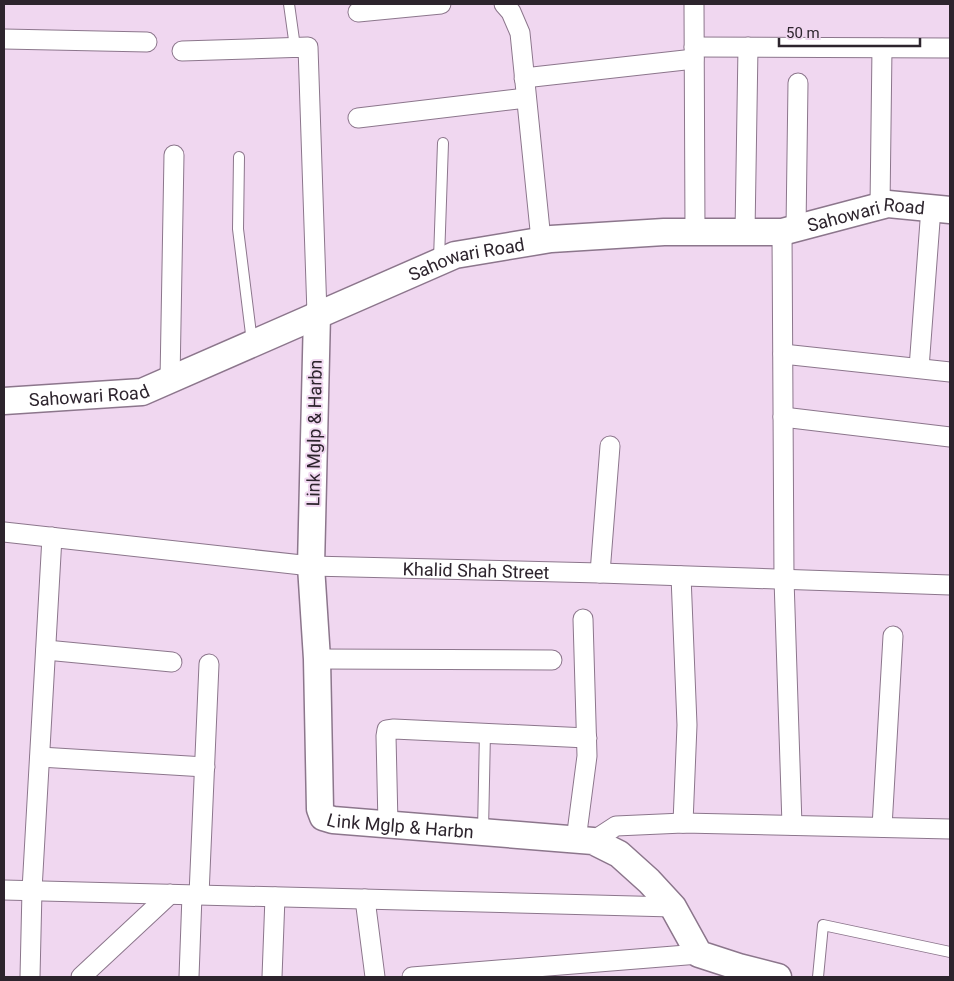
<svg xmlns="http://www.w3.org/2000/svg" width="954" height="981" viewBox="0 0 954 981" font-family="Roboto,sans-serif">
	<rect width="100%" height="100%" fill="#f0d7f0"/>
	<g fill="none" stroke-linecap="round" stroke-linejoin="round">
		<defs>
			<path id="lane" d="M289,4L295,47
				M239,157L238,229L252,342
				M439,259L443,143
				M483,831L485,732
				M818,977L823,925L950,952"/>
			<g id="street">
				<path d="M504,4L511,12L520,33L541,240"/>
				<path d="M694,4L695,232"/>
				<path d="M358,12L441,4"/>
				<path d="M4,39L147,42"/>
				<path d="M694,47L950,48"/>
				<path d="M182,51L308,47L317,314"/>
				<path d="M524,78L694,59"/>
				<path d="M358,118L526,98"/>
				<path d="M880,206L882,48"/>
				<path d="M796,228L798,83"/>
				<path d="M745,232L748,47"/>
				<path d="M782,232L784,579L792,825"/>
				<path d="M783,354L950,372"/>
				<path d="M919,368L931,208"/>
				<path d="M170,380L174,155"/>
				<path d="M783,417L950,437"/>
				<path id="s1" d="M4,532L311,566L600,573L950,585"/>
				<path d="M600,573L610,446"/>
				<path d="M681,576L687,725L683,823"/>
				<path d="M46,650L172,662"/>
				<path d="M317,659L552,660"/>
				<path d="M40,757L205,767"/>
				<path d="M388,824L386,736L387,730L394,729L587,738"/>
				<path d="M882,827L893,636"/>
				<path d="M576,840L587,756L583,619"/>
				<path d="M593,841L616,826L683,823L950,829"/>
				<path d="M4,890L673,907"/>
				<path d="M199,895L209,664"/>
				<path d="M365,899L375,977"/>
				<path d="M30,977L32,890L52,537"/>
				<path d="M81,977L170,894"/>
				<path d="M189,977L192,895"/>
				<path d="M272,977L275,897"/>
				<path d="M412,977L699,954"/>
			</g>
			<g id="secondary">
				<path id="s2" d="M317,314L311,566L317,659L320,809L323,817L333,820L593,841L619,854L649,881L673,907L699,954L739,967L778,977"/>
				<path id="s3" d="M4,401L142,392L455,255L551,239L664,232H782L888,204L950,210"/>
			</g>
		</defs>
		<use href="#lane" stroke="#8c768c" stroke-width="12"/>
		<use href="#street" stroke="#8c768c" stroke-width="21"/>
		<use href="#secondary" stroke="#8c768c" stroke-width="29"/>
		<use href="#lane" stroke="#fff" stroke-width="10"/>
		<use href="#street" stroke="#fff" stroke-width="19"/>
		<use href="#secondary" stroke="#fff" stroke-width="26"/>
	</g>
	<g text-anchor="middle" dominant-baseline="central" stroke-width="4" stroke-linejoin="round" paint-order="stroke">
		<g font-size="18" fill="#2d242d" stroke="#f0d7f0">
			<text stroke="none"><textPath href="#s3" startOffset="895">Sahowari Road</textPath></text>
			<text stroke="none"><textPath href="#s3" startOffset="490">Sahowari Road</textPath></text>
			<text stroke="none"><textPath href="#s3" startOffset="85">Sahowari Road</textPath></text>
			<text transform="translate(314 433) rotate(-89)">Link Mglp &amp; Harbn</text>
			<text stroke="none"><textPath href="#s1" startOffset="474">Khalid Shah Street</textPath></text>
			<text stroke="none"><textPath href="#s2" startOffset="582">Link Mglp &amp; Harbn</textPath></text>
		</g>
	</g>
	<rect width="954" height="981" fill="none" stroke="#2d242d" stroke-width="10"/>
	<path d="M779 38v8h141v-8" fill="none" stroke="#2d242d" stroke-width="2.5"/>
	<text x="786" y="38" font-size="15" fill="#2d242d" stroke="#f0d7f0" stroke-width="4" paint-order="stroke">50 m</text>
</svg>
